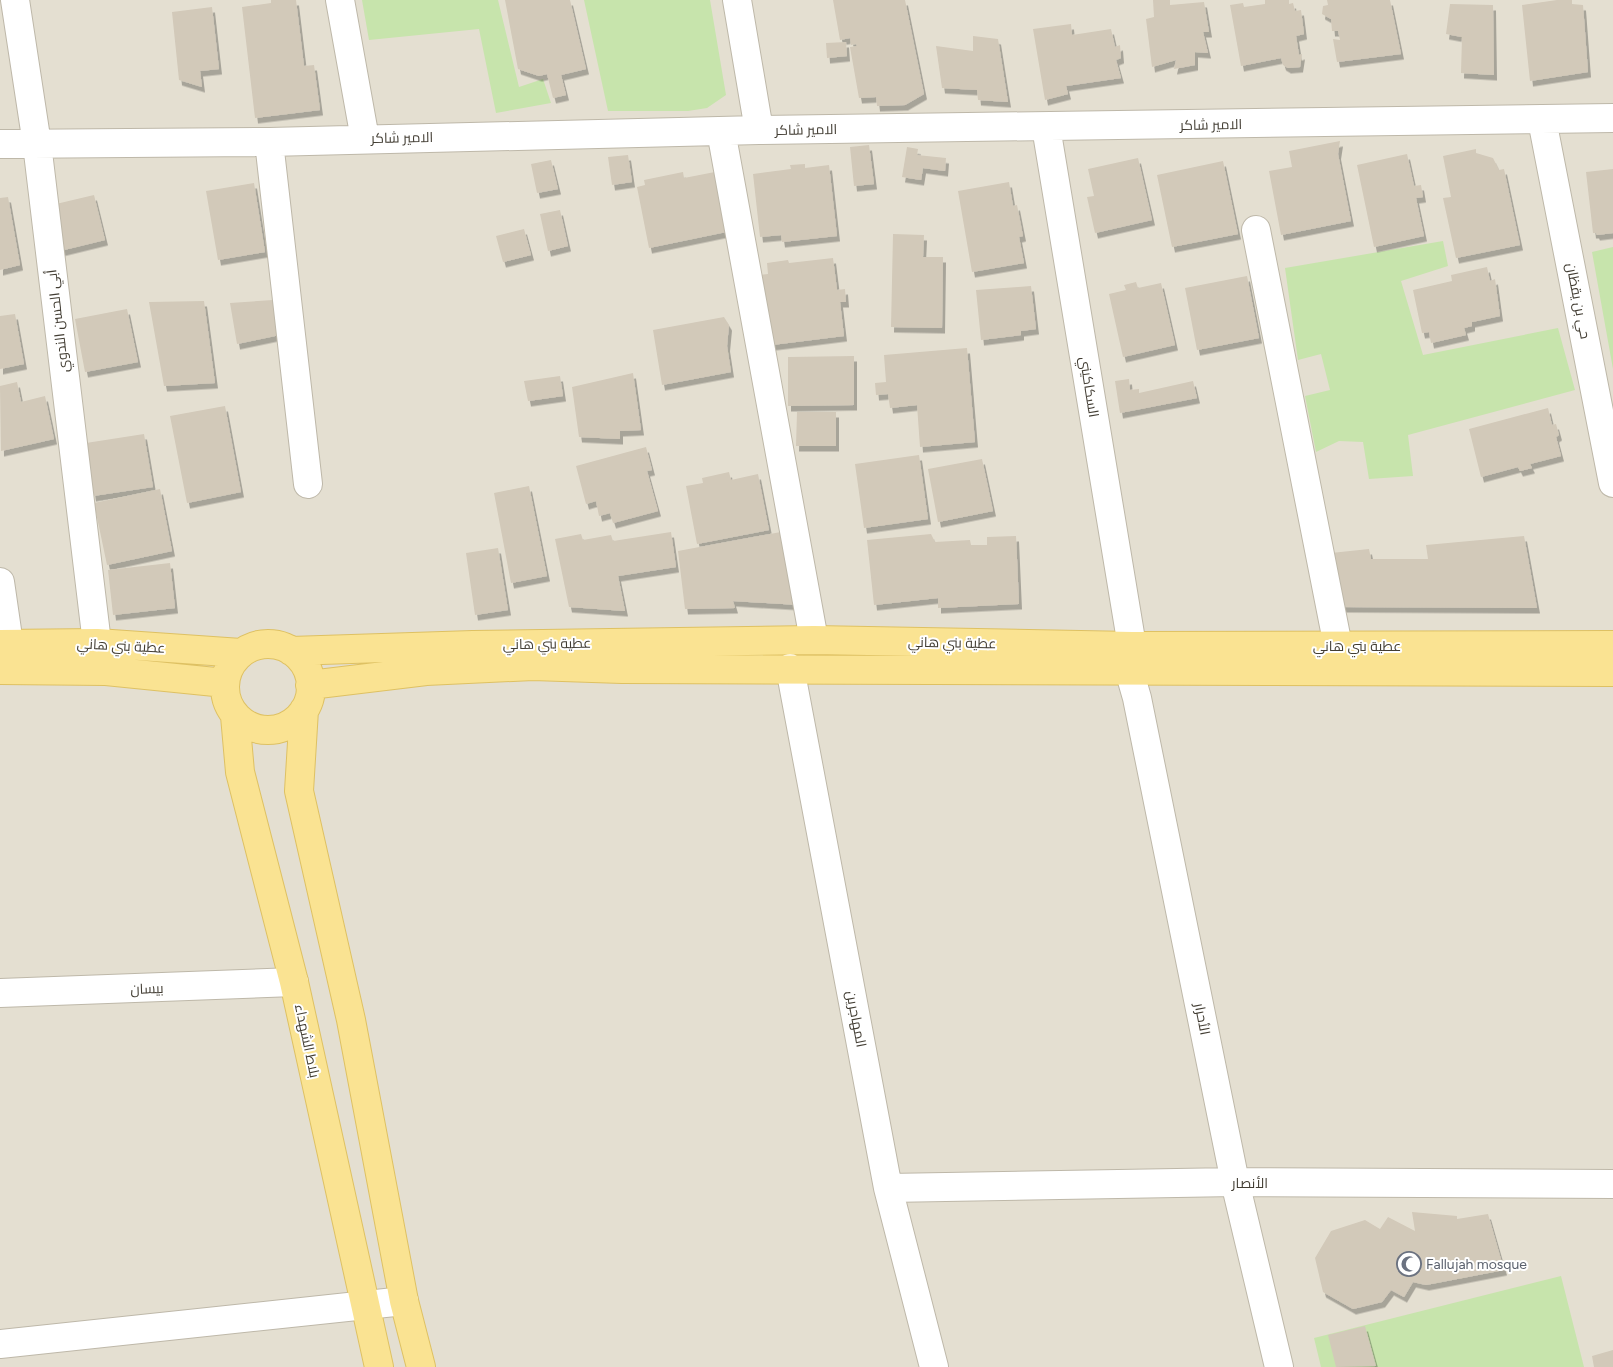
<svg xmlns="http://www.w3.org/2000/svg" width="1613" height="1367" viewBox="0 0 1613 1367" font-family="Figtree,Cairo,sans-serif">
	<defs>
		<filter id="shadow"><feDropShadow dx="3" dy="5.5" stdDeviation="0" flood-color="#0004"/></filter>
	</defs>
	<rect width="100%" height="100%" fill="#f1ede3"/>
	<path fill="#e4dfd1" d="M0,0H1613V1367H0Z"/>
	<path fill="#c7e4ac" d="M362,0H498L519,87L543,79L551,103L496,113L479,29L369,40Z
		M584,0H710L726,95L707,108L688,111H608Z
		M1443,241L1448,266L1401,281L1423,355L1558,328L1575,390L1408,435L1413,476L1369,479L1363,442L1339,441L1316,452L1305,396L1330,390L1321,354L1298,360L1285,268Z
		M1613,247V369L1592,252Z
		M1561,1276L1584,1367H1321L1314,1338Z"/>
	<path fill="#d2c9b9" filter="url(#shadow)" d="M271,0H296L304,66L314,65L320,110L255,118L242,7L271,3Z
		M505,0H570L586,69L561,75L566,95L553,98L547,74L539,76L518,69Z
		M833,0H905L924,94L905,105L877,106L876,97L859,98L850,47L857,46L856,44L851,45L850,38L840,40Z
		M1153,0H1170V5L1204,2L1209,32H1203L1208,53L1195,52V65L1174,69L1176,60L1152,67L1146,19L1154,17Z
		M1265,0H1289V4L1293,3L1295,11L1301,10L1304,34L1296,36L1299,55L1302,54L1300,67L1288,68L1283,65L1281,58L1241,66L1230,5L1243,3L1244,7L1265,4Z
		M1327,0H1390L1401,54L1337,62L1333,39L1340,40L1338,31H1332L1331,19L1322,14L1323,6L1328,5Z
		M1557,0H1572V4L1583,5L1588,72L1530,81L1522,5Z
		M1450,4L1493,5L1494,75L1461,73L1462,37L1446,34Z
		M212,7L219,69L200,71L202,87L179,80L172,12Z
		M1071,24L1072,35L1111,29L1115,47L1120,45L1121,58L1116,60L1121,78L1066,86L1068,94L1045,100L1033,29Z
		M973,36L998,39L1008,102L978,100L977,90L942,88L936,46L973,51Z
		M846,42L847,56L827,58L826,43Z
		M1340,141L1338,154L1351,221L1281,235L1269,171L1292,167L1289,151Z
		M869,145L874,184L854,186L850,147Z
		M907,147L918,149L917,155L946,158L945,171L923,168L921,180L902,177Z
		M1476,149V153L1493,158L1499,170L1504,169L1520,245L1456,258L1443,198L1451,197L1443,156Z
		M1407,154L1414,186L1421,185L1423,197L1416,198L1424,236L1374,247L1357,165Z
		M628,155L632,182L612,185L608,157Z
		M1138,158L1152,220L1095,233L1087,197L1094,196L1088,169Z
		M551,160L558,189L537,193L531,164Z
		M1223,161L1238,234L1172,247L1157,175Z
		M805,164V168L829,165L837,236L782,242L781,235L760,237L753,174L791,169L790,165Z
		M1613,169V233L1597,235L1596,233H1593L1586,172Z
		M720,171L731,231L649,248L637,187L645,185L644,180L683,172L684,178Z
		M1009,182L1013,206L1017,205L1023,236L1019,237L1024,263L972,272L958,191Z
		M254,183L265,252L218,260L206,191Z
		M94,195L105,240L60,251L56,204Z
		M8,197L20,265L0,270V198Z
		M560,210L568,246L548,251L540,214Z
		M524,229L531,255L503,262L496,236Z
		M893,234L924,235L923,257H943L942,328L891,327Z
		M833,258L837,290L845,289L846,302H840L844,336L772,345L759,275L768,274L767,263L788,260L789,263Z
		M1487,267L1490,281L1495,279L1500,316L1472,322V326L1464,328L1466,335L1431,343L1429,332L1422,333L1413,290L1452,281L1451,275Z
		M1247,276L1259,338L1197,350L1185,288Z
		M1136,282L1138,288L1161,283L1175,345L1123,357L1109,294L1126,290L1124,285Z
		M1031,286L1036,329L1021,331V335L981,340L976,290Z
		M273,300L280,335L237,344L230,303Z
		M204,301L215,383L164,386L149,302Z
		M127,309L138,362L85,372L75,319Z
		M15,314L24,364L0,369V316Z
		M724,317L729,325L727,346L731,372L662,385L653,330Z
		M967,348L975,442L920,447L917,405L890,408L888,394L876,395L875,383L886,382L884,355Z
		M854,356V405L788,406V357Z
		M633,373L641,430L620,431V439L579,437L572,387Z
		M560,376L563,396L528,401L524,381Z
		M1129,379L1130,390L1139,389V393L1193,381L1197,398L1120,413L1115,381Z
		M17,382L21,402L45,396L54,439L1,451L0,386Z
		M225,406L241,492L187,503L170,416Z
		M1548,408L1552,425L1556,424L1559,435L1556,437L1561,456L1530,464L1532,468L1520,471L1518,467L1481,477L1469,429Z
		M797,412H836V446H796Z
		M144,434L153,487L93,496L86,443Z
		M646,447L652,470L647,471L658,511L613,523L610,513L599,516L596,501L586,504L576,466Z
		M919,455L928,519L864,528L855,464Z
		M982,459L993,511L938,522L928,469Z
		M729,472L731,480L758,474L769,530L697,544L686,486L703,483L702,478Z
		M529,486L547,576L511,583L494,493Z
		M160,489L172,551L107,565L94,503Z
		M786,531L799,605L733,601L735,608L685,609L678,551Z
		M671,532L676,567L618,576L625,611L569,607L555,539L581,534L583,540L611,535L613,541Z
		M931,534L935,542L970,540L971,545H987V537L1016,536L1019,604L938,608V598L874,605L867,540Z
		M1524,536L1537,608L1341,607L1331,553L1369,549L1371,559H1428L1426,545Z
		M498,548L508,610L475,615L466,553Z
		M170,563L175,608L113,615L108,570Z
		M1412,1212L1457,1216V1219L1488,1214L1504,1270L1426,1285L1413,1282L1404,1297L1391,1290L1382,1302L1353,1309L1323,1292L1315,1258L1331,1231L1365,1220L1380,1229L1388,1217L1415,1231Z
		M1365,1326L1376,1366L1336,1367L1328,1335Z
		M1613,1350V1367H1594L1592,1356Z"/>
	<g fill="none" stroke-linecap="round" stroke-linejoin="round">
		<defs>
			<path id="minor" d="M15,0L37,144L97,643
				M340,0L365,139
				M737,0L759,130
				M1542,120L1613,483
				M1046,127L1132,646
				M721,131L814,640
				M269,142L308,484
				M0,144L269,142L759,130L1613,118
				M1256,230L1338,646
				M0,582L9,644
				M790,668L888,1188L934,1367
				M1129,670L1137,698L1235,1182L1279,1367
				M0,993L294,982
				M888,1188L1235,1182L1613,1184
				M0,1344L404,1301"/>
			<path id="major" d="M0,644L97,643L241,653
				M225 687a43 43 0 1 1 86 0a43 43 0 1 1-86 0Z
				M291,651L473,645L814,640L1132,646L1613,645
				M0,670L106,671L225,683
				M310,685L426,671L533,666L622,669L1613,672
				M304,710L299,791L351,1020L404,1301L421,1367
				M235,716L240,772L294,982L379,1367"/>
		</defs>
		<use href="#minor" stroke="#beb8a9" stroke-width="30"/>
		<use href="#major" stroke="#dec163" stroke-width="30"/>
		<use href="#minor" stroke="#fff" stroke-width="28"/>
		<use href="#major" stroke="#fae392" stroke-width="28"/>
	</g>
	<defs>
		<symbol id="mosque-ring" viewBox="-11 -11 22 22"><circle r="9.5" fill="#fff" stroke="#6b7280" stroke-width="1.5"/><path d="M3.5-4.9A6 6 0 1 0 3.5 4.9A5 5 0 1 1 3.5-4.9Z" fill="#6b7280"/></symbol>
	</defs>
	<g fill-rule="evenodd">
		<use href="#mosque-ring" x="1395" y="1250" width="28" height="28"/>
	</g>
	<g text-anchor="middle" dominant-baseline="central" stroke-width="4" stroke-linejoin="round" paint-order="stroke">
		<g font-size="14" fill="#423d33" stroke="#fff">
			<text transform="translate(1211 125) rotate(-1)">الامير شاكر</text>
			<text transform="translate(806 130) rotate(-1)">الامير شاكر</text>
			<text transform="translate(402 138) rotate(-1)">الامير شاكر</text>
			<text transform="translate(1578 301) rotate(79)">حي بن يقظان</text>
			<text transform="translate(58 321) rotate(-97)">أبي الحسن الندوي</text>
			<text transform="translate(1089 387) rotate(81)">السكاكيني</text>
			<text transform="translate(952 643) rotate(1)">عطية بني هاني</text>
			<text transform="translate(547 644) rotate(-1)">عطية بني هاني</text>
			<text transform="translate(121 646) rotate(3)">عطية بني هاني</text>
			<text x="1357" y="646">عطية بني هاني</text>
			<text transform="translate(147 989) rotate(-2)">بيسان</text>
			<text transform="translate(856 1019) rotate(79)">المهاجرين</text>
			<text transform="translate(1202 1019) rotate(79)">الأحرار</text>
			<text transform="translate(307 1041) rotate(78)">بلاط الشهداء</text>
			<text x="1250" y="1183">الأنصار</text>
		</g>
		<g font-size="14" fill="#5b616d" stroke="#fff" text-anchor="start">
			<text x="1426" y="1264">Fallujah mosque</text>
		</g>
	</g>
</svg>
